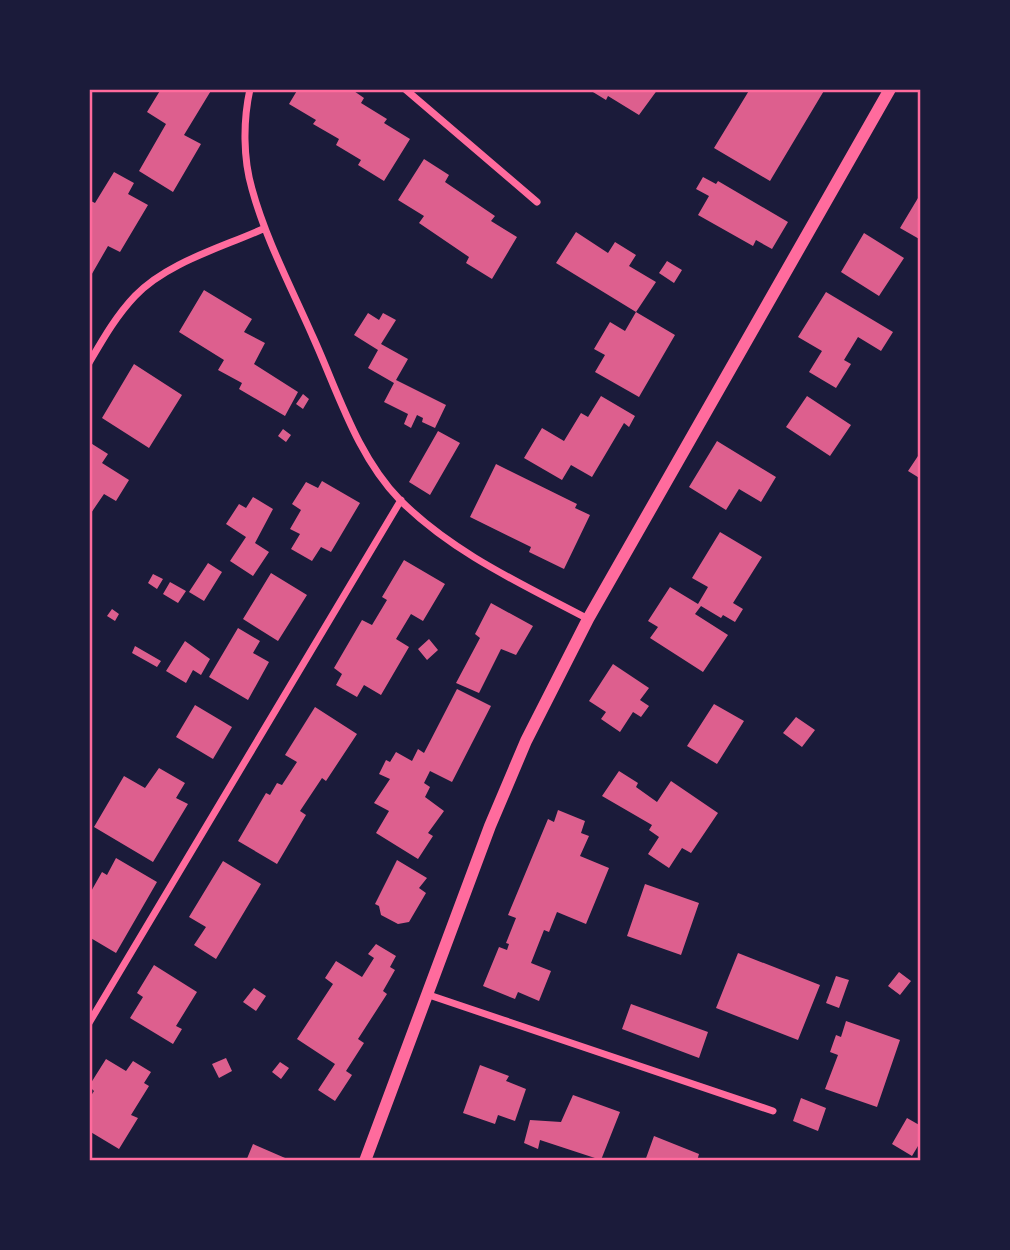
<svg xmlns="http://www.w3.org/2000/svg" width="1010" height="1250" viewBox="0 0 1010 1250" font-family="Figtree,sans-serif">
	<rect width="100%" height="100%" fill="#1b1b3a"/>
	<path fill="#dd5f8e" d="M161,89H212L184,135L201,144L173,192L139,171L166,124L147,112Z
		M298,89H351L364,98L361,103L387,119L384,123L410,139L384,181L358,165L361,160L336,145L339,139L313,124L316,120L289,104Z
		M588,89H658L639,115L608,96L606,100Z
		M750,89H825L770,181L714,148Z
		M424,159L449,175L445,182L495,216L491,221L517,237L492,279L466,263L469,257L419,223L424,216L398,200Z
		M114,172L134,183L128,194L148,205L120,252L108,246L89,279V200L95,203Z
		M703,177L716,184L718,181L788,222L772,249L756,240L753,246L698,215L709,196L696,189Z
		M921,193V240L900,228Z
		M576,232L608,253L615,242L636,255L629,266L656,282L636,312L675,335L639,397L595,372L605,355L594,349L610,322L625,331L636,312L556,263Z
		M864,233L904,258L879,296L841,272Z
		M667,261L682,270L674,283L659,273Z
		M204,290L252,319L244,332L265,343L254,364L298,392L285,416L239,389L242,383L218,370L224,360L179,332Z
		M826,292L893,332L881,351L858,337L844,360L851,364L836,388L809,372L822,351L798,337Z
		M368,313L379,320L383,313L396,320L381,344L408,359L396,380L446,405L435,428L422,422L423,418L417,415L411,428L404,424L408,414L384,402L394,383L368,368L378,350L354,335Z
		M134,364L182,395L149,448L102,418Z
		M303,394L309,399L303,409L296,404Z
		M601,396L635,416L629,427L624,423L592,477L571,465L562,480L524,458L542,428L564,441L581,413L588,417Z
		M807,396L851,425L830,456L786,427Z
		M283,429L291,435L286,442L278,436Z
		M438,431L460,443L430,495L409,482Z
		M717,441L776,477L761,502L739,489L726,510L689,487Z
		M89,442L108,454L102,463L129,480L116,501L104,494L89,516Z
		M918,456L921,458V479L908,471Z
		M496,464L577,504L575,508L590,515L564,569L529,552L531,547L470,517Z
		M322,481L360,503L331,552L321,547L312,561L291,549L300,534L290,529L301,510L292,504L306,482L318,488Z
		M253,497L273,509L255,543L269,552L253,576L230,561L246,537L226,524L239,504L246,508Z
		M720,532L762,557L733,603L743,609L735,622L723,615L721,618L701,606L695,614L728,635L703,672L650,638L658,627L648,621L670,587L698,604L708,587L692,578Z
		M404,560L445,584L423,621L411,614L396,639L409,647L381,695L364,685L357,697L336,685L342,674L334,668L362,620L372,625L387,600L382,597Z
		M208,563L222,572L204,601L189,592Z
		M271,573L307,595L278,641L243,619Z
		M153,574L163,579L157,589L148,583Z
		M170,582L186,591L178,603L163,594Z
		M491,603L533,626L516,655L501,649L479,693L456,683L480,638L475,634Z
		M112,609L119,614L115,621L107,616Z
		M238,628L260,641L253,653L269,662L248,700L209,677Z
		M429,639L438,650L427,660L418,649Z
		M185,641L210,659L201,675L193,670L186,683L166,671Z
		M135,646L161,661L157,667L132,653Z
		M613,664L649,688L640,700L649,706L641,717L633,712L620,732L601,719L606,712L589,701Z
		M457,689L491,706L452,782L430,771L424,783L430,787L425,797L444,811L428,833L433,836L418,859L376,833L389,811L374,803L390,779L379,774L386,760L390,762L396,752L412,761L418,749L424,753Z
		M714,704L744,721L717,764L687,746Z
		M195,705L232,727L213,759L176,737Z
		M315,707L357,734L326,781L322,778L300,811L306,815L277,864L238,841L266,793L270,795L277,783L282,785L297,762L285,755Z
		M796,717L815,730L802,747L783,733Z
		M159,768L185,783L176,798L188,804L153,862L94,827L124,776L145,788Z
		M619,771L638,783L636,787L657,802L671,781L718,813L691,853L682,848L669,868L648,854L659,837L649,830L652,825L602,796Z
		M558,810L585,821L581,833L589,836L580,856L609,868L586,924L557,912L549,932L544,930L531,963L551,971L539,1001L518,992L515,999L483,986L499,947L507,950L509,944L506,943L516,918L508,915L548,819L554,822Z
		M116,858L157,882L116,953L89,937V895L102,872L107,875Z
		M397,860L427,878L419,888L426,893L409,922L398,924L381,915L379,906L375,904Z
		M223,861L261,884L216,959L194,945L206,927L189,917Z
		M645,884L699,903L681,955L627,936Z
		M376,944L396,956L390,967L395,970L383,991L387,994L358,1039L364,1043L346,1071L352,1075L335,1101L318,1090L335,1064L297,1039L333,984L325,978L336,961L362,977L374,958L368,954Z
		M738,953L820,985L798,1040L716,1008Z
		M154,965L197,992L176,1026L182,1029L173,1044L130,1018L143,997L137,993Z
		M899,972L911,981L900,995L888,986Z
		M836,976L849,980L839,1008L826,1003Z
		M254,988L266,996L256,1011L243,1002Z
		M631,1004L708,1032L699,1058L622,1029Z
		M846,1021L900,1040L877,1107L825,1089L838,1055L830,1052L836,1035L841,1037Z
		M226,1058L232,1071L219,1078L212,1064Z
		M106,1059L126,1071L133,1061L151,1072L144,1083L149,1086L131,1115L138,1118L119,1149L89,1131V1099L94,1091L89,1086Z
		M280,1062L289,1068L281,1079L272,1072Z
		M480,1065L509,1076L506,1081L526,1089L515,1121L498,1115L495,1124L463,1113Z
		M573,1095L620,1112L601,1160L540,1140L538,1149L524,1143L530,1120L561,1122Z
		M801,1098L826,1108L818,1131L793,1121Z
		M907,1118L921,1126V1141L912,1156L892,1144Z
		M654,1136L699,1154L697,1161H645Z
		M253,1144L292,1161H246Z"/>
	<g fill="none" stroke-linecap="round" stroke-linejoin="round">
		<path stroke="#ff6b9d" stroke-width="7" d="M250,89C243,121 243,158 252,189C266,240 292,289 313,337C338,392 357,456 400,500C453,553 522,584 588,619
			M405,89L537,202
			M89,363C103,339 116,316 135,296C167,262 224,247 265,228
			M429,995L773,1111
			M89,1023L401,500"/>
		<path stroke="#ff6b9d" stroke-width="12" d="M365,1161L490,826L526,741L588,619L890,89"/>
	</g>
	<rect width="1010" height="1250" fill="none" stroke="#1b1b3a" stroke-width="182"/>
	<rect x="91" y="91" width="828" height="1068" fill="none" stroke="#ff6b9d" stroke-width="2.5"/>
</svg>
